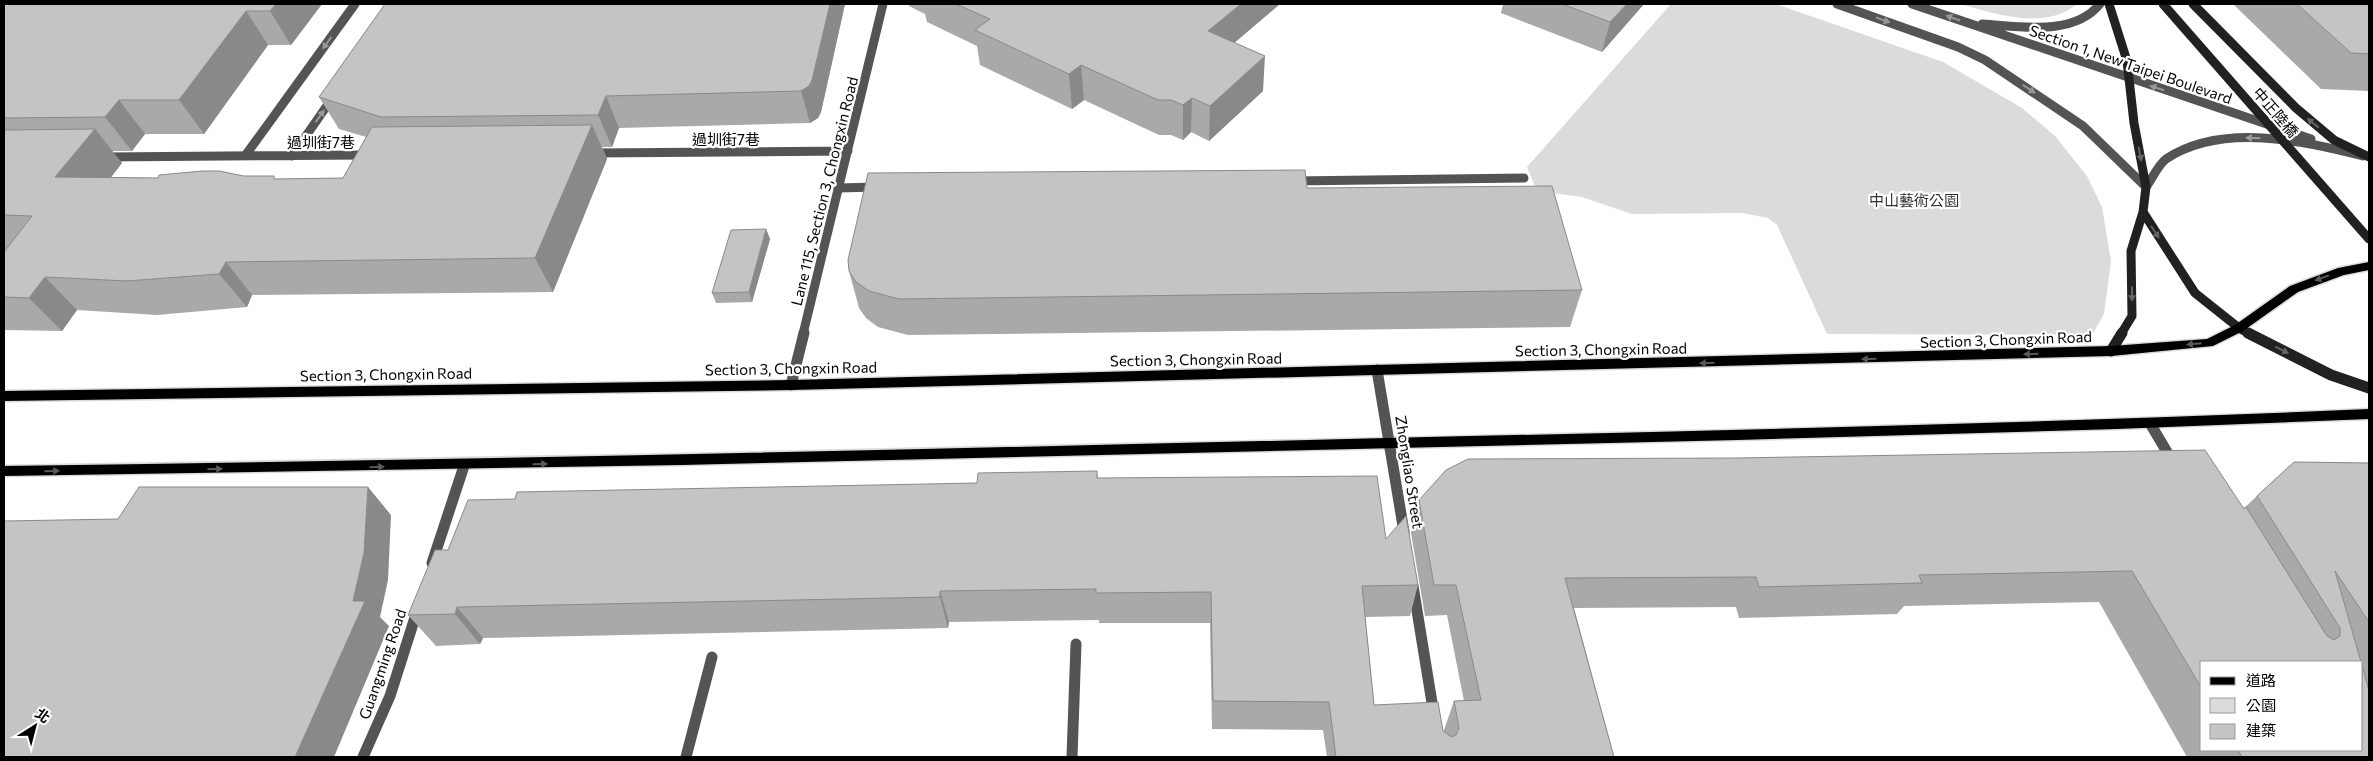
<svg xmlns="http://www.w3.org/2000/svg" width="2373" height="761" viewBox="0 0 2373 761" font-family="Commissioner,'Noto Sans TC',sans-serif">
	<rect width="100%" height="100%" fill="#fff"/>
	<path fill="#dbdbdb" d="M1671,4H1776L1943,62L2022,108L2055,136L2087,176L2102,207L2111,261L2104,314L2092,335L1827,334L1777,225L1768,218L1742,213L1632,214L1582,197L1537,191L1527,167Z
		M1960,4H2077C2045,31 1996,14 1960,4Z"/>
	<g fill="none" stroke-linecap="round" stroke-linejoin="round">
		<defs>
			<path id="primary" d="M2369,262V270L2344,275L2298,292L2243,331L2213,346L2111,356L791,390L4,401V391L791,380L2111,346L2207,339L2235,325L2290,286L2338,268Z
				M2369,409V419L2117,429L1738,440L682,465L4,476V466C452,460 899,450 1347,439C1688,431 2028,424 2369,409Z"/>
		</defs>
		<use href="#primary" stroke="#dbdbdb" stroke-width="3"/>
		<path stroke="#545454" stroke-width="9" d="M1292,181L1524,178
			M838,188L877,187"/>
		<path stroke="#545454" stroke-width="11" d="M686,757L712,657
			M1072,757L1076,644"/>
		<path stroke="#545454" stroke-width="9" d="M592,153L848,151
			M245,156L355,4
			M292,156L333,97
			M105,157L368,155
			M803,334L883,4"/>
		<path stroke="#545454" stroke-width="11" d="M1377,370L1404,532
			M791,385L804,333
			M2151,425L2173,462
			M432,563L464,466
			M1413,586L1434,715
			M363,757L390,696L418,608"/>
		<path stroke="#545454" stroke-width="9" d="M1837,4L1958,47L1985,60L2083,126L2146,187C2152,179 2158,165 2166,159C2222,122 2303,141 2363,156
			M1912,4L2311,139
			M1982,24C2020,26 2073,37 2100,4"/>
		<path stroke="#212121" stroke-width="9" d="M2109,4L2127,61L2134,123L2146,187L2143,212L2195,293L2239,328L2250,334
			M2193,4L2296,108L2334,140L2369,157
			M2121,334L2132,316L2131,251L2143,212"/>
		<path stroke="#212121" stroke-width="11" d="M2248,333L2331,375L2369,388
			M2111,351L2122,333"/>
		<use href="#primary" fill="#000" fill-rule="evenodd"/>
		<path stroke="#212121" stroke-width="9" d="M2163,4L2369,239"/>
	</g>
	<path fill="#a9a9a9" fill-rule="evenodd" d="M4,4H322L291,45H268L204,134H145L132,151H112L122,163L111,177L158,178L244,176L276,179L343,178L366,137L339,129L319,97L385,4H845L821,112L818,118L810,123L619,128L612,147H602L607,159L553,292L252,295L247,307L157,315L77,310L62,331L4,330V252L5,249H4Z
		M908,4H1280L1234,43L1263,91L1209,141L1191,132L1183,140L1171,135H1159L1084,100L1072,109L980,65L977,46L927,22L925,14L909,6Z
		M1503,4H1644L1602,52L1501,13Z
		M2233,4H2369V91L2321,89Z
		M1307,188L1582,290L1570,327L908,335L878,327L866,318L859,308L849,271Z
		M766,229L770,239L752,302L716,303L712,293Z
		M2294,462L2369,463V757H2187L2099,602L1904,606L1897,614L1739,618L1736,607L1574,608L1614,757H1327L1323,730L1212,729L1210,623H1099V620L949,622L948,628L483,638L480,644L436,646L408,615L448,550L515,499L977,483L1097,471L1098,478L1386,539L1418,585L1410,616L1365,617L1374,705L1444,732V730L1454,701H1464L1447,615L1425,616L1411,533L1419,500L2244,508ZM2202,662H2362V750H2202Z"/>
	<path fill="#898989" d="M276,4H322L291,45L270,11Z
		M830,4H845L821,112L818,118L810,123L801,91Z
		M1241,4H1280L1207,66L1208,31Z
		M1627,4H1644L1602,52L1610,22Z
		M246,11L268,45L204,134L179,100Z
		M1265,56L1263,91L1209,141L1210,106Z
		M1081,65L1084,100L1072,109L1069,74Z
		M606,96L619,128L612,147L598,115Z
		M1192,98L1191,132L1183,140V105Z
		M119,100L145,134L132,151L105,117Z
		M592,125L607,159L553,292L535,258Z
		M95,129L122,163L85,211L55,177Z
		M766,229L770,239L752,302L749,292Z
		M226,262L252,295L247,307L219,274Z
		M45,277L77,310L62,331L29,298Z
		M368,487L391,515L388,580L380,617L389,626L334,757H295L353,601Z
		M940,591L949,622L948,628L940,597Z
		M457,607L483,638L480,644L455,614Z"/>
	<path fill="#c4c4c4" stroke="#898989" d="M4,4H276L270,11H246L179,100H119L105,117L4,118Z
		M385,4H830L812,80L809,86L801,91L606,96L598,115L381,117L319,97Z
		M956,4H1241L1208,31L1265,56L1210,106L1192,98L1183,105L1171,100H1158L1081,65L1069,74L975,30L990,19Z
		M1562,4H1627L1610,22Z
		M2297,4H2369V54L2351,53Z
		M592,125L535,258L226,262L219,274L127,281L45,277L29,298L4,297V252L32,216L4,215V130L95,129L55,177L158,178L159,175L202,171H219L244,176H274V179L343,178L372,127Z
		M1305,170L1307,188L1552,186L1582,290L899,299L869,291L856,282L849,271L848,260L868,173Z
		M766,229L749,292L712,293L731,230Z
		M2205,450L2244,509L2246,507L2327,636L2334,640L2340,636V628L2257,496L2294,462L2369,463V622L2335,571L2361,662H2202V689L2132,571L1919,575L1922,583L1759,587L1756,577L1565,578L1614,757H1336L1329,702L1213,701L1211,592L1096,593V589L940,591V597L457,607L455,614L408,615L435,550H448L468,500L515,499L517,492L977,483L978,473L1097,471V478L1377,476L1386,539L1406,516L1418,585L1362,586L1374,705L1438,702L1443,731L1452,737L1456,735L1459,728L1454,701L1481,700L1456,585H1434L1419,500L1446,470L1468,459L1735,458Z
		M139,487H368L364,553L353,601H365L295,757H4V521L118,519Z
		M2362,665L2369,691V757H2242L2238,750H2362Z"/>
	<defs><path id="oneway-solid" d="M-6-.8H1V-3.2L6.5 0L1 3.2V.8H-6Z" transform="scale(1.25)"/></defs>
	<g fill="#989898">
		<use href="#oneway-solid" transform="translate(1953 18) rotate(-161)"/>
		<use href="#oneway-solid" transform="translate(1883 20) rotate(20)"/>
		<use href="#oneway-solid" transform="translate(327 43) rotate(126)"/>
		<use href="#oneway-solid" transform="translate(2157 88) rotate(-162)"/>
		<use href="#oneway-solid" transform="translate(2029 89) rotate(33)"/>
		<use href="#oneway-solid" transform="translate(320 116) rotate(-55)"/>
		<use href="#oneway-solid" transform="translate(2253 138) rotate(-178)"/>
	</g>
	<g fill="#646464">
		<use href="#oneway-solid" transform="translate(2313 123) rotate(-140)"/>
		<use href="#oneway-solid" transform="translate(2140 154) rotate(79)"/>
		<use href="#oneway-solid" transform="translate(2155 232) rotate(57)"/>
		<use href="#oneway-solid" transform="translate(2132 294) rotate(89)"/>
		<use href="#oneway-solid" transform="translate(2282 350) rotate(27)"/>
	</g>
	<g fill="#595959">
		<use href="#oneway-solid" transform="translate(2322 278) rotate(160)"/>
		<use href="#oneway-solid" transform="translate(2194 344) rotate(175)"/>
		<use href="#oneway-solid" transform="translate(2031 354) rotate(178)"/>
		<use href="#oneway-solid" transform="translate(1869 359) rotate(178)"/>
		<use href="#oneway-solid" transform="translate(1707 363) rotate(179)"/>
		<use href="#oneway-solid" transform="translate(540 464) rotate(-1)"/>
		<use href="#oneway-solid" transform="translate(377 467) rotate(-1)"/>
		<use href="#oneway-solid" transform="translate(215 469) rotate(-1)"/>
		<use href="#oneway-solid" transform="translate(52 471) rotate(-1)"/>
	</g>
	<g text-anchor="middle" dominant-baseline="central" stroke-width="4.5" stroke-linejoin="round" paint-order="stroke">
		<g font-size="15" fill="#000" stroke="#fff">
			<text transform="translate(2131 64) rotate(19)">Section 1, New Taipei Boulevard</text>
			<text transform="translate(2276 112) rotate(49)">中正陸橋</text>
			<text x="726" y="139">過圳街7巷</text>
			<text x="321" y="142">過圳街7巷</text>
			<text transform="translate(824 191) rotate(-76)">Lane 115, Section 3, Chongxin Road</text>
			<text transform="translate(2006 339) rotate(-2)">Section 3, Chongxin Road</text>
			<text transform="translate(1601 349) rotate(-1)">Section 3, Chongxin Road</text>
			<text transform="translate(1196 359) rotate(-1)">Section 3, Chongxin Road</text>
			<text transform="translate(791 368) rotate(-1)">Section 3, Chongxin Road</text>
			<text transform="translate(386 374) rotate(-1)">Section 3, Chongxin Road</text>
			<text transform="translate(1410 472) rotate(81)">Zhongliao Street</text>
			<text transform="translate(382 664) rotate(-71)">Guangming Road</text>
		</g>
		<g font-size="15" fill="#323232" stroke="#fff">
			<text x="1914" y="200">中山藝術公園</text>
		</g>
	</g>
	<rect width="2373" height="761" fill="none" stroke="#000000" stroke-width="10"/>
	<rect x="2200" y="661" width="162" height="90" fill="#ffffff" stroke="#999999"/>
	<rect x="2210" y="677" width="25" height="8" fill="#000000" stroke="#999999"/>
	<text x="2246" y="686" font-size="15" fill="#000000">道路</text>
	<rect x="2210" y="698" width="25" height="15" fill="#dbdbdb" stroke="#999999"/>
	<text x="2246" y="711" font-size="15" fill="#000000">公園</text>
	<rect x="2210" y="724" width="25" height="15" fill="#c4c4c4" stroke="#999999"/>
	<text x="2246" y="736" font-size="15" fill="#000000">建築</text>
	<g transform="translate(35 726) rotate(36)" stroke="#ffffff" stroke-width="4" paint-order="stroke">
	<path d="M0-4L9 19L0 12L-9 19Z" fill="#000000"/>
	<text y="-8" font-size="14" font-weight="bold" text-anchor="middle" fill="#000000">北</text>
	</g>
</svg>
